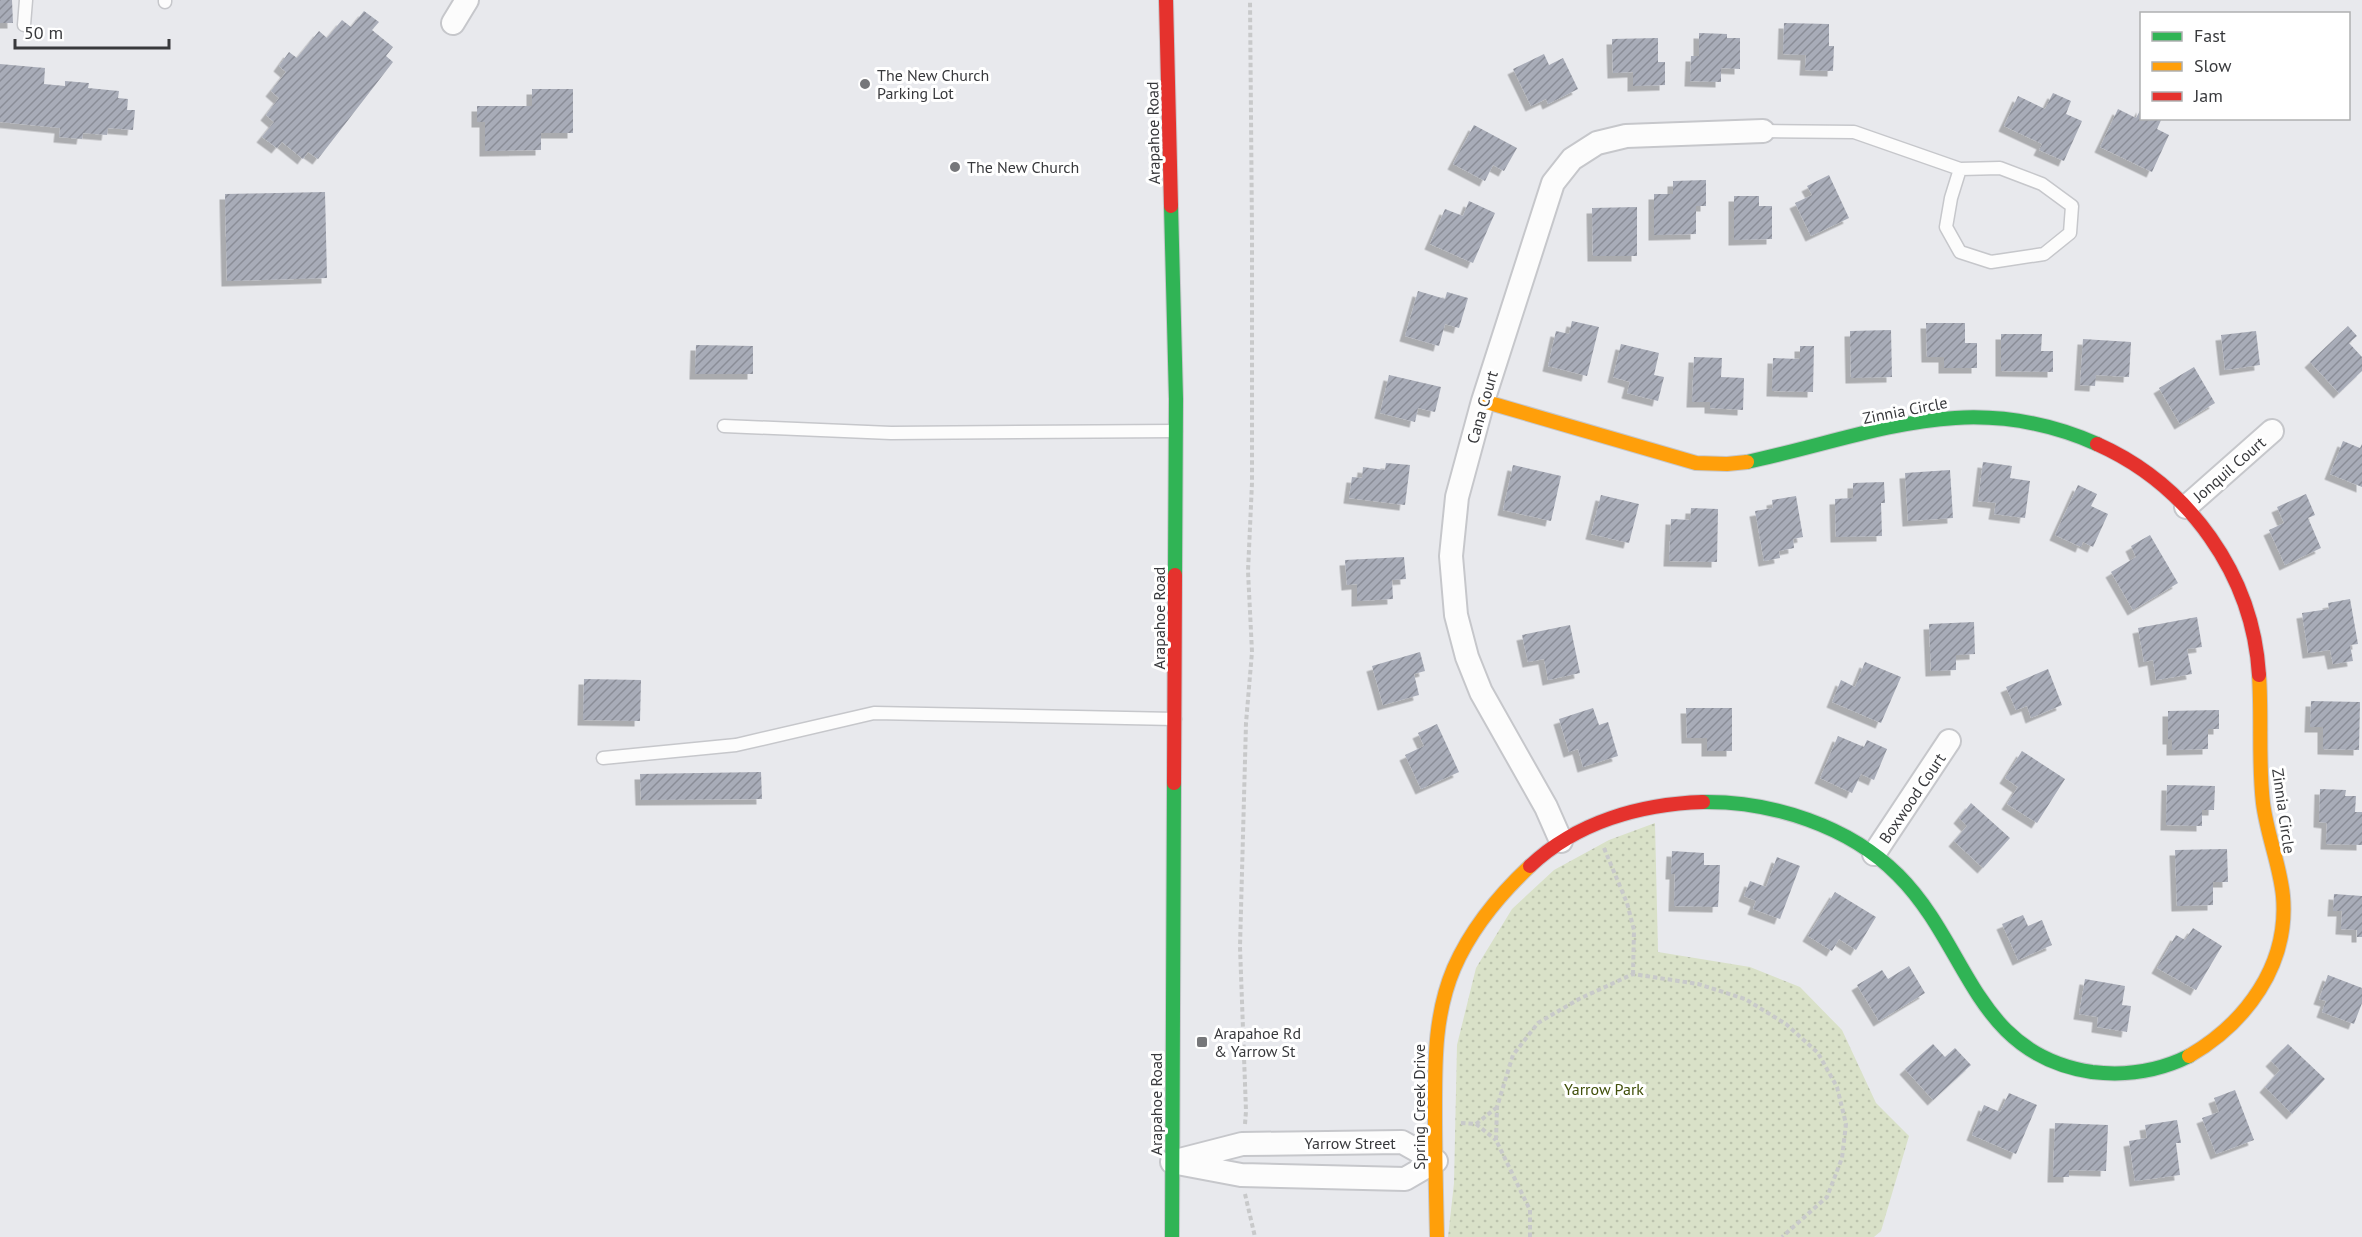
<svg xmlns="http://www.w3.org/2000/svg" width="2362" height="1237" viewBox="0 0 2362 1237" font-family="'PT Sans',sans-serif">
	<defs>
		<pattern id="park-dots" width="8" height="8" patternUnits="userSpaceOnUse" patternTransform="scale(1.5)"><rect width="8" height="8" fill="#d9e1c8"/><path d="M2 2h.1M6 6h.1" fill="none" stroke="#bbc2ad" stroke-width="1.8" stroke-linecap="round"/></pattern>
		<pattern id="building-hatch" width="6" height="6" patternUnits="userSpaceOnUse" patternTransform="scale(1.5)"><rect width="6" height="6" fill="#a8acb8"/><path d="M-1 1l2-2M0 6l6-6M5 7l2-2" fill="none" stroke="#8a8d97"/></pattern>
		<filter id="shadow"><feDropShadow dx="-5.5" dy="5.5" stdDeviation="0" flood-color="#0004"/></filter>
	</defs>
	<rect width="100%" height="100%" fill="#e8e9ed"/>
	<path fill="url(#park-dots)" d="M1655,823L1658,952L1750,967L1800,987L1842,1030L1876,1103L1909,1136L1881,1231L1874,1237H1448L1454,1183L1457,1045L1476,968L1512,909L1554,870L1609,840Z"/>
	<path fill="url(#building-hatch)" filter="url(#shadow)" d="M0,0H12L13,23H0Z
		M364,11L379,22L372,30L393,47L386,56L393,62L318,159L308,152L303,159L282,142L277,148L262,137L274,122L266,115L279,98L271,91L286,72L279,66L289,52L297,58L319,31L327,38L342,20L351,27Z
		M1784,23L1829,24V46H1834L1833,71L1805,70L1806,55L1783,54Z
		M1699,33L1727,34V38H1740V69L1721,68V82L1690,81L1691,56H1699Z
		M1658,38V62H1665V85L1633,86V72L1613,73L1612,39Z
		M1544,54L1549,65L1563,58L1578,89L1548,104L1546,99L1531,106L1513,69Z
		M0,64L45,68L44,84L65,86V81L89,83L88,88L119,91L118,98L128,99L127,110H135L133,130L108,128L107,135L83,133L82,139L59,137L60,128L0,122Z
		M532,89H573V133H541V150L485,151V122H477V106H532Z
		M2053,93L2071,101L2066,114L2082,121L2064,161L2039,150L2042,144L2004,126L2018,96L2045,109Z
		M2142,107V118H2162L2157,129L2169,135L2152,172L2100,147L2118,109L2136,118Z
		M1474,125L1517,148L1504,171L1493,165L1485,181L1453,164Z
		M1829,175L1849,218L1811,236L1795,203L1812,195L1807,186Z
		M1706,180V206H1696V234L1654,235V194H1673V181Z
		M325,192L327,278L227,281L225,194Z
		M1734,196H1759V206H1772V239L1734,240Z
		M1469,201L1495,213L1473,263L1430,244L1445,209L1463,216Z
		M1637,207V256H1593L1592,208Z
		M1418,291L1445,299L1447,292L1468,298L1459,328L1445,324L1439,346L1405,336Z
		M1572,321L1599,327L1587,376L1548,366L1556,331L1569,334Z
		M1926,323H1965V343H1977V368H1944V357H1927Z
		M2348,326L2357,336L2349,343L2362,357V371L2339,393L2310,362Z
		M1891,330L1892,377L1851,378L1850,331Z
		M2256,331L2260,365L2225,370L2221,335Z
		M2001,334H2042L2041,351H2053V372L2001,371Z
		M2083,339L2131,342L2129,377L2096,375L2095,386L2080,385Z
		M1621,344L1659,353L1654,375L1664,377L1658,401L1627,393L1630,382L1613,377Z
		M696,345L753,346V374H695Z
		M1800,346H1814L1813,392L1772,391L1773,358L1800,359Z
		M1694,357L1722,358L1721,377L1744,378L1743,410L1710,408V402H1692Z
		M2194,367L2215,403L2180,424L2159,388Z
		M1389,375L1441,387L1435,412L1418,408L1415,422L1380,413Z
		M2343,441L2360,448L2362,444V487L2330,474Z
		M1983,462L2012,466L2010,478L2030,481L2025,518L1994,514L1996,503L1978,501Z
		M1386,463L1410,465L1405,505L1349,498L1352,477L1362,478L1363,467L1385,470Z
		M1513,465L1561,476L1551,521L1503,510Z
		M1950,470L1953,518L1908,521L1905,473Z
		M1884,482L1885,503H1881L1882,536L1836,537L1835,499L1853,498V483Z
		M2078,485L2097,494L2091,506L2108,514L2093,547L2083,542L2081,547L2055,535Z
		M2306,494L2315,515L2308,518L2321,548L2285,565L2269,530L2284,523L2277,507Z
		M1601,495L1639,504L1629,543L1591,534Z
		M1796,496L1803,537L1793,539L1794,548L1779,551L1780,558L1764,561L1755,511L1773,508L1772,500Z
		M1691,508L1718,509L1717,562L1669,561L1671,519L1690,520Z
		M2150,535L2178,583L2133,610L2111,572L2136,557L2131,546Z
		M1404,557L1406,579L1392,580L1393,599L1357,601V584L1347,585L1345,560Z
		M2350,599L2358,644L2350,645L2353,661L2333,664L2330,650L2308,653L2302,613L2329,609L2328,603Z
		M2197,617L2202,647L2187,649L2192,674L2156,680L2153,660L2144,662L2138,628Z
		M1974,622L1975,654L1956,655V670L1931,671L1929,624Z
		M1570,625L1580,673L1548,680L1544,659L1528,662L1522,635Z
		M1420,652L1425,671L1414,674L1419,695L1383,705L1372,666Z
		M1865,662L1901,677L1881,723L1832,702L1841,680L1855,687Z
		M2048,669L2062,705L2031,718L2027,706L2016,710L2006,687Z
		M584,679L641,680L640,721L583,720Z
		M2311,701L2360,702L2359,750L2323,749V727H2310Z
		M1593,708L1599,725L1608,722L1618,756L1583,767L1578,749L1569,752L1559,719Z
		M1686,708H1732V751H1707V738H1687Z
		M2219,710V729H2208V749L2172,750V739H2168V711Z
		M1437,724L1459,772L1421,789L1405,755L1424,746L1418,733Z
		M1838,736L1864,747L1867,740L1887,749L1874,780L1861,774L1852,793L1820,778Z
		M2022,751L2065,779L2037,823L2007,804L2018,787L2005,778Z
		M761,772L762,799L641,800L640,774Z
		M2167,785L2215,786L2214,810H2202V826L2166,825Z
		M2320,789L2346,790L2345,796H2356L2355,812H2362V845L2326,844L2327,823L2319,822Z
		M1971,803L2010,838L1983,868L1954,841L1967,826L1959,818Z
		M2227,849L2228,882H2213V905L2177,906L2175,850Z
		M1672,851L1704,853V865H1720L1718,907L1674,906L1675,874H1671Z
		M1777,857L1800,866L1780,919L1753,909L1756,901L1744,896L1750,881L1766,887Z
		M1835,892L1876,917L1856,950L1839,939L1832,951L1808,936Z
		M2334,894L2362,896V937H2357V930L2341,929L2342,911H2333Z
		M2023,915L2028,926L2042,920L2052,945L2018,960L2002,924Z
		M2193,928L2222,946L2196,990L2157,968L2176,935L2185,940Z
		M1909,966L1925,993L1879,1021L1857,985L1882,970L1888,979Z
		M2328,975L2362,988V1003L2354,1024L2322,1012L2326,1001L2319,999Z
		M2085,979L2125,986L2122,1005L2131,1006L2127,1032L2097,1027L2098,1017L2079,1014Z
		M1933,1044L1945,1057L1955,1048L1971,1065L1933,1100L1905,1069Z
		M2288,1044L2325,1079L2292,1114L2265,1087L2280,1070L2271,1061Z
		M2235,1090L2254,1140L2216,1154L2202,1118L2219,1112L2214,1098Z
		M2009,1093L2037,1105L2016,1154L1972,1135L1984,1105L2000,1112Z
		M2177,1120L2181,1143H2176L2180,1175L2135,1181L2129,1141L2147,1138L2145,1125Z
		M2055,1123L2108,1125L2106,1171L2069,1170V1177H2053Z"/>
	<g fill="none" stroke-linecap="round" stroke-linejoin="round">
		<defs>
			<path id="lane" d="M165,0V2
				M24,25L26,0
				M1763,131L1854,132L1960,169L2000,168L2042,184L2072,206L2070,233L2044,254L1991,262L1960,252L1946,227L1951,198L1960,169
				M724,426L891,433L1176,431
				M603,758L736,745L874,713L1175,719"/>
			<path id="street" d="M453,23L467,0
				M2186,507L2272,431
				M1561,841L1546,807L1481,692L1467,657L1456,615L1451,556L1457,497L1483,401L1553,183L1572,159L1597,143L1626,136L1763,131
				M1874,854L1949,741
				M1402,1142L1436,1161L1405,1179L1241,1175L1172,1162L1242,1144Z"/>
			<path id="fast" d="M1171,206L1176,399L1175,575
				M1747,462C1873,435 1969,387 2097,444
				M1703,802C1772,801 1849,826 1898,875C1970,947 1973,1054 2092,1072C2125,1076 2159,1071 2189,1056
				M1172,1237L1174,783"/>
			<path id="slow" d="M1483,401L1696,463L1727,464L1747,462
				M2189,1056C2246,1023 2289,965 2283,896C2280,865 2267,835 2263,803C2258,760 2262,718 2259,675
				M1437,1237C1436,1196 1435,1154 1435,1113C1435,1063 1434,1015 1454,968C1471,929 1499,895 1530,866"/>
			<path id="jam" d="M1166,0L1171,206
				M2097,444C2189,485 2253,575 2259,675
				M1174,783L1175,575
				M1530,866C1577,822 1640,804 1703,802"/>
		</defs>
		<use href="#lane" stroke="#c6c7cb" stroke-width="15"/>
		<use href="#street" stroke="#c6c7cb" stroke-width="26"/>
		<use href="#fast" stroke="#c6c7cb" stroke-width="16"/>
		<use href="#slow" stroke="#c6c7cb" stroke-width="16"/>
		<use href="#jam" stroke="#c6c7cb" stroke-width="16"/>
		<path stroke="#c8c9ca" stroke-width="4" stroke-dasharray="4.5 3" stroke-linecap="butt" d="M1604,848L1627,903L1634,930L1633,974
			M1461,1123L1476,1124L1496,1108
			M1245,1124L1246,1111L1240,947L1246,723L1252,652L1248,571L1252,483V232L1250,0
			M1476,1124L1496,1140
			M1245,1194L1255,1237
			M1530,1237V1210L1496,1140L1497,1107L1513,1055L1538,1023L1579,999L1633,974L1698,984L1745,999L1786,1024L1818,1053L1837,1087L1846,1124L1842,1158L1827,1197L1782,1237"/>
		<use href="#lane" stroke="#fcfcfc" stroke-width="12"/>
		<use href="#street" stroke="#fcfcfc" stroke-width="22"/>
		<use href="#fast" stroke="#30b455" stroke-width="14"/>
		<use href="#slow" stroke="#ff9f0a" stroke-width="14"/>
		<use href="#jam" stroke="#e5322d" stroke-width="14"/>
	</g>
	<g fill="#76777a" stroke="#fff" stroke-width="2">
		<circle cx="865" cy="84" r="6"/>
		<circle cx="955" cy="167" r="6"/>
		<rect x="1196" y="1036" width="12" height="12" rx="3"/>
	</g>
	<g text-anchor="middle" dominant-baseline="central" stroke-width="6" stroke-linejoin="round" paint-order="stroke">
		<g font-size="16" fill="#38393c" stroke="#fff" text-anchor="start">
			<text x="877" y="75">The New Church<tspan x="877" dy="18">Parking Lot</tspan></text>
			<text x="967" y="167">The New Church</text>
			<text x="1214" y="1033">Arapahoe Rd<tspan x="1214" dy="18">&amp; Yarrow St</tspan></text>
		</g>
		<g font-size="16" fill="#38393c" stroke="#fff">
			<text transform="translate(1153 133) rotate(-91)">Arapahoe Road</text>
			<text transform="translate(1482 407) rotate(-74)">Cana Court</text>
			<text transform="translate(1905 410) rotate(-11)">Zinnia Circle</text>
			<text transform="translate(2229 469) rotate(-41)">Jonquil Court</text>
			<text transform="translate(1159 618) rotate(-90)">Arapahoe Road</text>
			<text transform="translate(1912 798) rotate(-56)">Boxwood Court</text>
			<text transform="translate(2284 811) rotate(82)">Zinnia Circle</text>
			<text transform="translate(1156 1104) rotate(-90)">Arapahoe Road</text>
			<text transform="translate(1419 1107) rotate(-90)">Spring Creek Drive</text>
			<text x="1350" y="1143">Yarrow Street</text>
		</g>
		<g font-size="16" fill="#404f0a" stroke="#fff">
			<text x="1604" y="1089">Yarrow Park</text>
		</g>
	</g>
	<rect x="2140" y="12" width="210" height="108" fill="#ffffff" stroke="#afb0b1" stroke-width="1.5"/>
	<rect x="2152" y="32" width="30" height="9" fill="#30b455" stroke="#afb0b1" stroke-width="1.5"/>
	<text x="2194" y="42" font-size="18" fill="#38393c">Fast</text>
	<rect x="2152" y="62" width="30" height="9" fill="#ff9f0a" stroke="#afb0b1" stroke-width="1.5"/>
	<text x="2194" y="72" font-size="18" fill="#38393c">Slow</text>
	<rect x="2152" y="92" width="30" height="9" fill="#e5322d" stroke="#afb0b1" stroke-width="1.5"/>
	<text x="2194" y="102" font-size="18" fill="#38393c">Jam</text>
	<path d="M15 39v9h154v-9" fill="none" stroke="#38393c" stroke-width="3"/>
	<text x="24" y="39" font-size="18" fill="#38393c" stroke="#ffffff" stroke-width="4.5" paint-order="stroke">50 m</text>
</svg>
